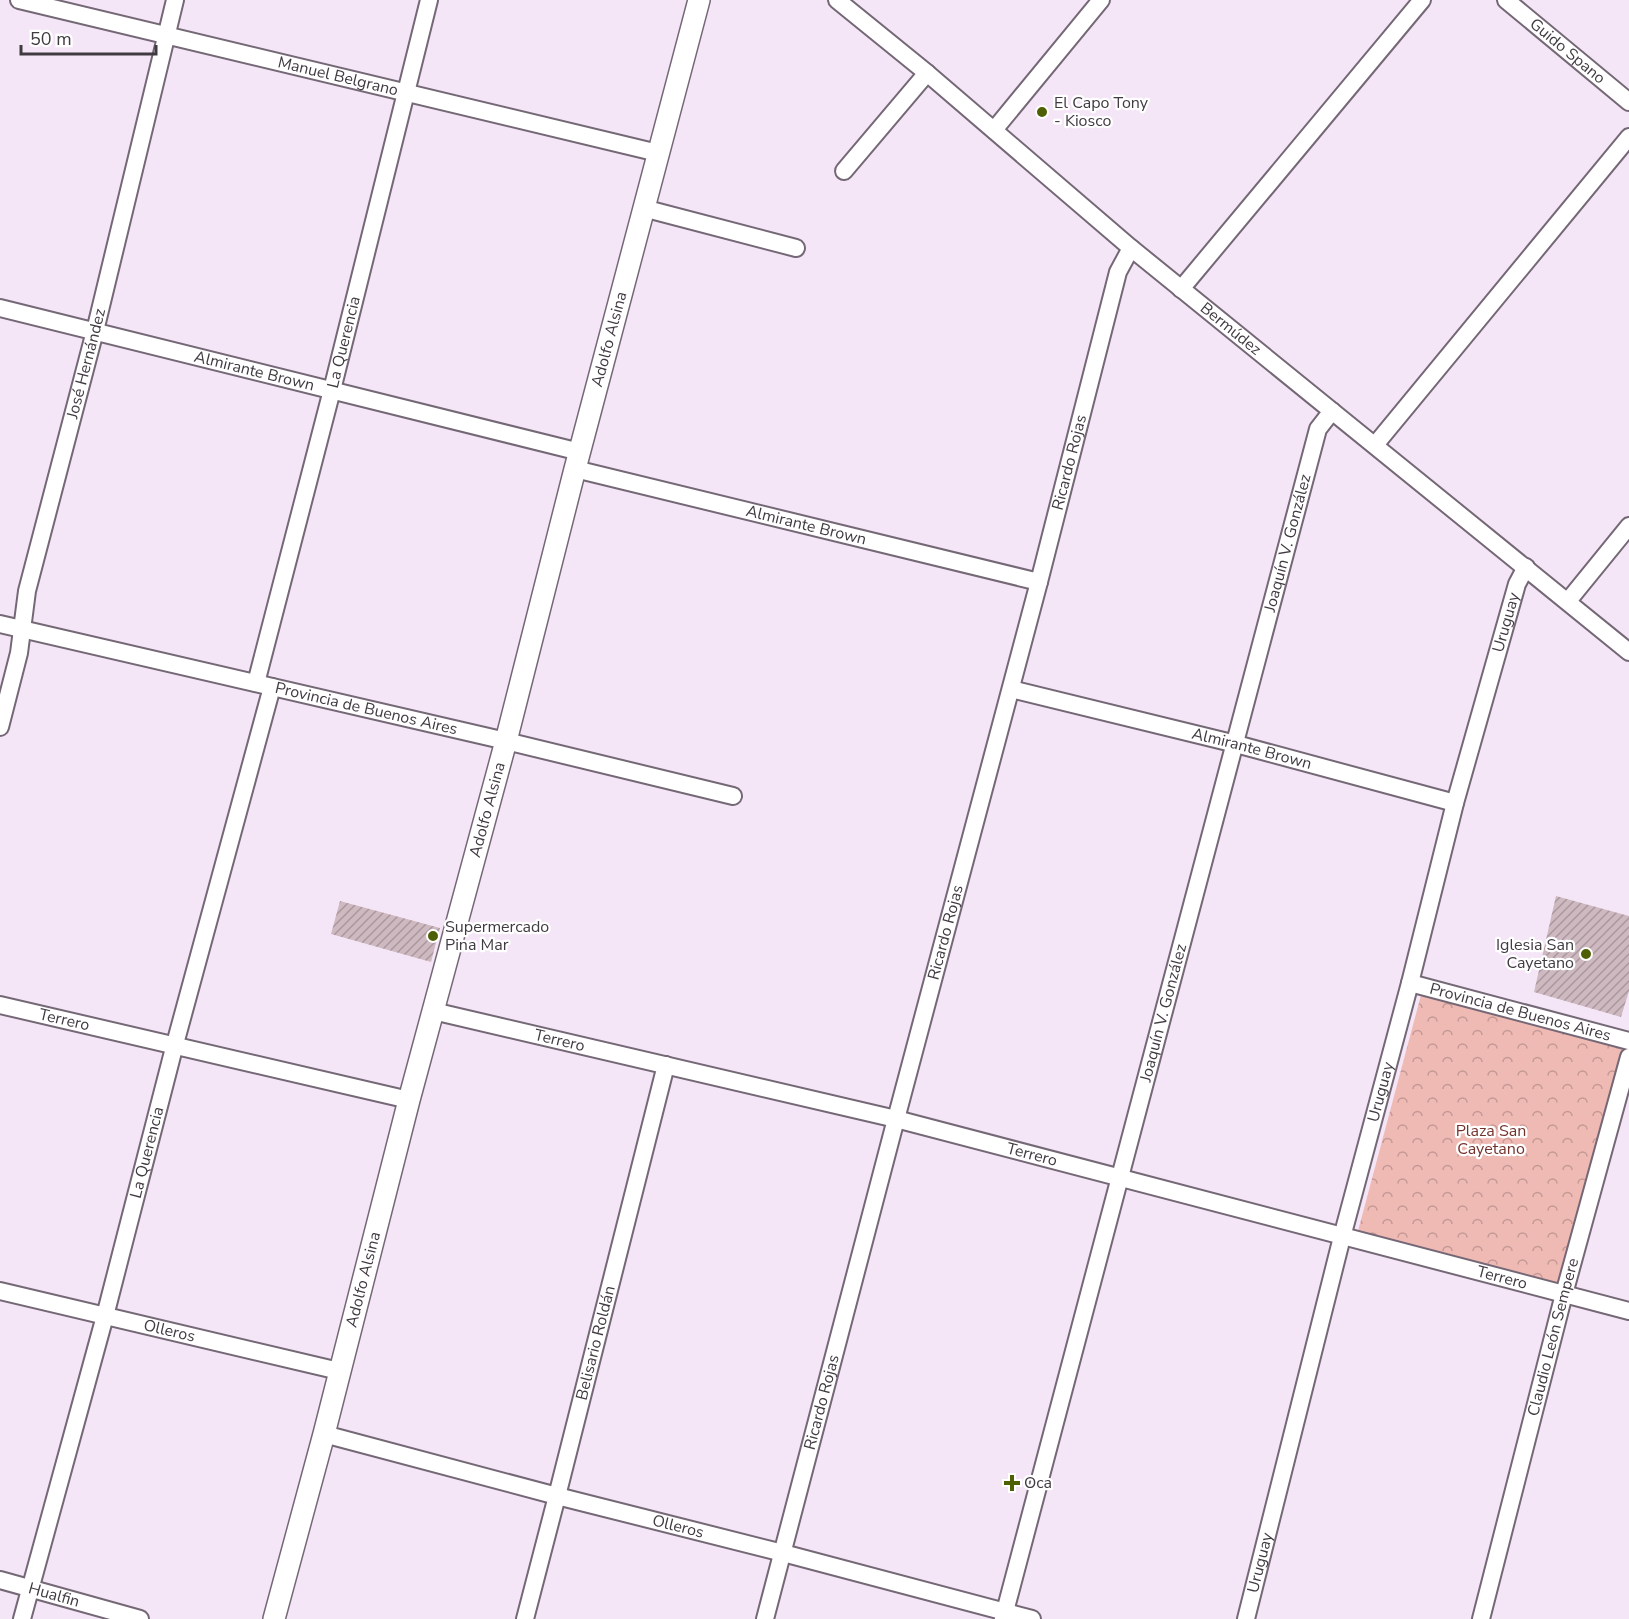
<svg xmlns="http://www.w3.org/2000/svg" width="1629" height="1619" viewBox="0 0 1629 1619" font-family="'Nunito Sans',sans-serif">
	<defs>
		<pattern id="park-crowns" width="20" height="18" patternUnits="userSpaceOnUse" patternTransform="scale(1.5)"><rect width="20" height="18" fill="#f0bab4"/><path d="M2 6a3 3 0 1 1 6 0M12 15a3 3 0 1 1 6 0" fill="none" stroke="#c49894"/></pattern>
		<pattern id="building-hatch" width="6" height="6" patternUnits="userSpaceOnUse" patternTransform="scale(1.5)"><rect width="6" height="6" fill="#cfb9c0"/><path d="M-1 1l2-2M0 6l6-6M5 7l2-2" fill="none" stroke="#a9979e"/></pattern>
	</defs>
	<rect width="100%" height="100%" fill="#f5e6f7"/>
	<path fill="url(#park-crowns)" d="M1421,995L1624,1048L1561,1285L1358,1231Z"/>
	<path fill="url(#building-hatch)" d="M1556,896L1629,916V991L1621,1017L1534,992Z
		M340,901L440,928L431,962L331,934Z"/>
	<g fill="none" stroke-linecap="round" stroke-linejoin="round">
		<defs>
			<g id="minor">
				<path id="s1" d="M19,0L658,153"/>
				<path id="s2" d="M837,0L927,73L1131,248L1629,652"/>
				<path id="s3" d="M1506,0L1629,102"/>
				<path d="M994,130L1101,0"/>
				<path d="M844,171L927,73"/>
				<path d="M643,208L796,248"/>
				<path d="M1181,289L1422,0"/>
				<path id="s4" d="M0,308L580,452"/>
				<path d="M1375,445L1629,137"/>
				<path id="s5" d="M575,469L1039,582"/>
				<path d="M1568,601L1629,526"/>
				<path id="s6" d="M0,624L506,741L733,796"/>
				<path id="s7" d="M256,683L332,390L429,0"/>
				<path id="s8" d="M1011,689L1236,744L1455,803"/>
				<path id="s9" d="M0,727L19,653L27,591L95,331L175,0"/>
				<path id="s10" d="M1410,983L1629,1041"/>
				<path id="s11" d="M0,1005L409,1100"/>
				<path id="s12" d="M433,1011L896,1119L1629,1311"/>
				<path id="s13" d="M0,1291L339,1371"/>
				<path id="s14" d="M324,1434L557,1496L783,1553L1032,1619"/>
				<path id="s15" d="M0,1580L140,1619"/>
				<path id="s16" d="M22,1619L105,1316L175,1044L272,687"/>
				<path id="s17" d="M525,1619L557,1496L666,1065"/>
				<path id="s18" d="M765,1619L896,1119L1039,582L1118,272L1131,248"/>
				<path id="s19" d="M1003,1619L1318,429L1332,411"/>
				<path id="s20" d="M1246,1619L1342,1237L1410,983L1455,803L1517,584L1526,567"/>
				<path id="s21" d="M1481,1619L1564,1294L1629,1057"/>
			</g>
			<g id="tertiary">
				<path id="s22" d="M274,1619L324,1434L409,1100L506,741L575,469L699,0"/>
			</g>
		</defs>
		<use href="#minor" stroke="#756876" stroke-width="20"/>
		<use href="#tertiary" stroke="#756876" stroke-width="24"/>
		<use href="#minor" stroke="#fff" stroke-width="16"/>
		<use href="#tertiary" stroke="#fff" stroke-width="21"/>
	</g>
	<g fill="#4f6004" stroke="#fff" stroke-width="2">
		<circle cx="1042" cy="112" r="6"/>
		<circle cx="433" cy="936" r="6"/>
		<circle cx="1586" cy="954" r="6"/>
		<path d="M1009 1474h6v6h6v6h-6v6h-6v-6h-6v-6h6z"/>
	</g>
	<g text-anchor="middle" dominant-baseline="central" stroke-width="4.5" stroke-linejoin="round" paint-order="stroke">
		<g font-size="16" fill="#403a41" stroke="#fff">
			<text stroke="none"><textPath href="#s3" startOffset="80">Guido Spano</textPath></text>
			<text stroke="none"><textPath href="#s1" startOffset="328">Manuel Belgrano</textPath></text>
			<text stroke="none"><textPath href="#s2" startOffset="513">Bermúdez</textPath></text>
			<text stroke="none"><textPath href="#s22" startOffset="1323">Adolfo Alsina</textPath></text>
			<text stroke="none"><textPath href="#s7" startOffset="352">La Querencia</textPath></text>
			<text stroke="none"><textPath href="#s9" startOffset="374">José Hernández</textPath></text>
			<text stroke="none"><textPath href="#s4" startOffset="262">Almirante Brown</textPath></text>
			<text stroke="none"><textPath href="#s18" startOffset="1196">Ricardo Rojas</textPath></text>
			<text stroke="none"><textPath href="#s5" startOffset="238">Almirante Brown</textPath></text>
			<text stroke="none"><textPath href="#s19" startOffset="1113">Joaquín V. González</textPath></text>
			<text stroke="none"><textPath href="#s20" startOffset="1030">Uruguay</textPath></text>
			<text stroke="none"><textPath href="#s6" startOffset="376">Provincia de Buenos Aires</textPath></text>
			<text stroke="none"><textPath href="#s8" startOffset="248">Almirante Brown</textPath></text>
			<text stroke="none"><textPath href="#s22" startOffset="837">Adolfo Alsina</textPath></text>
			<text stroke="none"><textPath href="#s18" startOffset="710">Ricardo Rojas</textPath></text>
			<text stroke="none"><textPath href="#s10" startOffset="114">Provincia de Buenos Aires</textPath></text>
			<text stroke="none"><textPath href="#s19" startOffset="627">Joaquín V. González</textPath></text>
			<text stroke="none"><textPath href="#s11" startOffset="66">Terrero</textPath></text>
			<text stroke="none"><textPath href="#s12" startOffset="130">Terrero</textPath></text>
			<text stroke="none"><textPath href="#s20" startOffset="544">Uruguay</textPath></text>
			<text stroke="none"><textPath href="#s16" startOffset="483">La Querencia</textPath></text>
			<text stroke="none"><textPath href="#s12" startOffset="616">Terrero</textPath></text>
			<text stroke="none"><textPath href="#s22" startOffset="351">Adolfo Alsina</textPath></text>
			<text stroke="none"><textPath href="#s12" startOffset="1102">Terrero</textPath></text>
			<text stroke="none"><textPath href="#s13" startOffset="174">Olleros</textPath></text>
			<text stroke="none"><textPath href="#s21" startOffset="291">Claudio León Sempere</textPath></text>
			<text stroke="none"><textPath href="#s17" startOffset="285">Belisario Roldán</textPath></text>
			<text stroke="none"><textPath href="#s18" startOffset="224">Ricardo Rojas</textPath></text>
			<text stroke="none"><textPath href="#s14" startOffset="366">Olleros</textPath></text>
			<text stroke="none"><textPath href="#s20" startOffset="58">Uruguay</textPath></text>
			<text stroke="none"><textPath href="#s15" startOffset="56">Hualfin</textPath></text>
		</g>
		<g font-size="16" fill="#403a41" stroke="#fff" text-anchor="start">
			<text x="1054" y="103">El Capo Tony<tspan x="1054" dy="18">- Kiosco</tspan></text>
			<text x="445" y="927">Supermercado<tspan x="445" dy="18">Pina Mar</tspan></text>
			<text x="1574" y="945" text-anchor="end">Iglesia San<tspan x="1574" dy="18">Cayetano</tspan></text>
			<text x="1024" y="1483">Oca</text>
		</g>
		<g font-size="16" fill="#75322d" stroke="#fff">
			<text x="1491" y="1131">Plaza San<tspan x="1491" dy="18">Cayetano</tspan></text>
		</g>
	</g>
	<path d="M21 45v9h135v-9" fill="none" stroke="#403a41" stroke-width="3"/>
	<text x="30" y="45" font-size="18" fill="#403a41" stroke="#ffffff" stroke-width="4.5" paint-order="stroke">50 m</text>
</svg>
